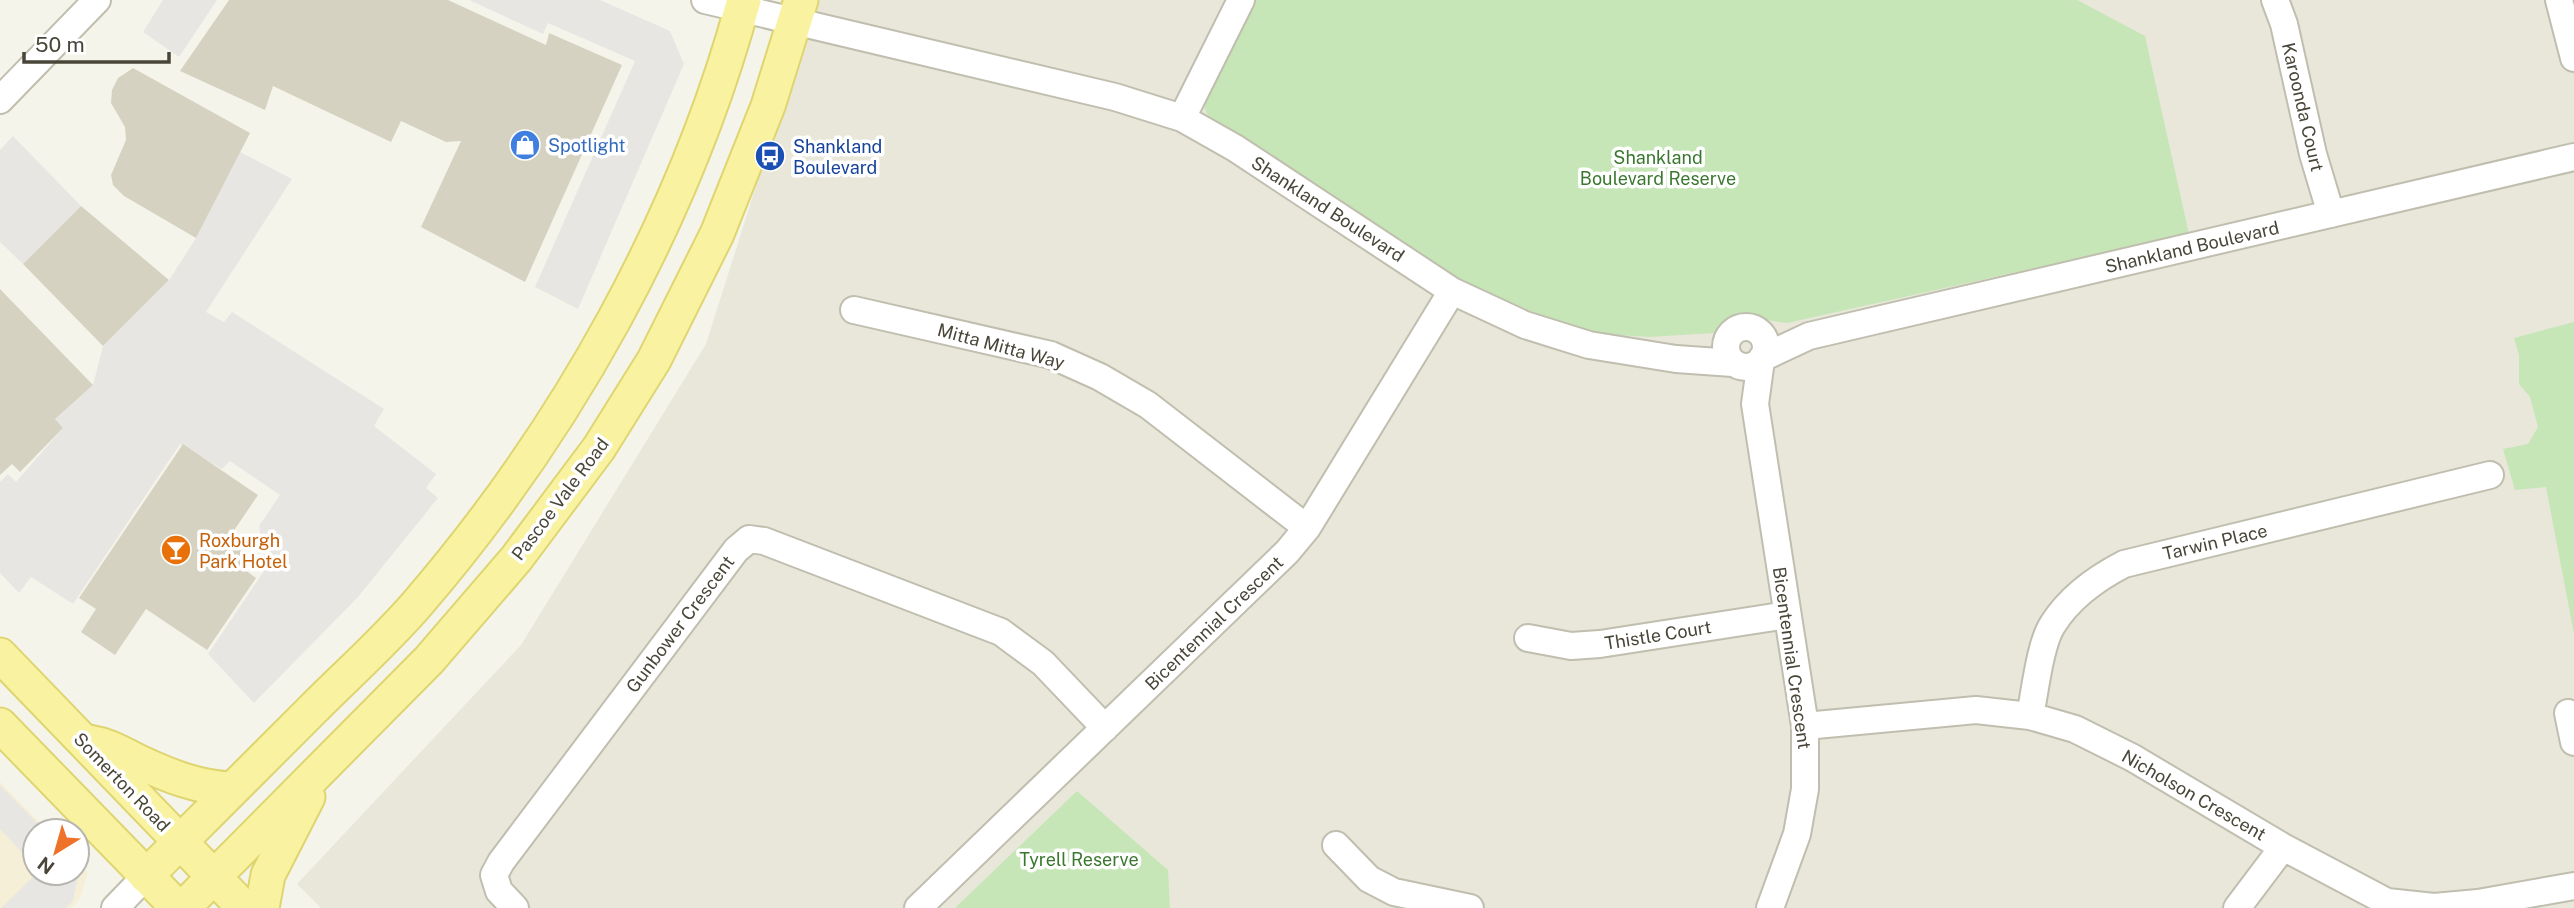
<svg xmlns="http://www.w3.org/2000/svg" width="2574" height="908" font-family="'Public Sans',sans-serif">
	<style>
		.residential { fill: #e8e7da }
		.commercial { fill: #f5efd8 }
		.green { fill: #c6e6b7 }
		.parking { fill: #e7e6e2 }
		.building { fill: #d6d2c1 }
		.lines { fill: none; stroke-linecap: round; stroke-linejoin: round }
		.minor-casing { stroke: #c0beae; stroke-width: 30 }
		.major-casing { stroke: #ded570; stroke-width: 37 }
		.minor { stroke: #fff; stroke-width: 26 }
		.major { stroke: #f9f3a1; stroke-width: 33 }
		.labels { text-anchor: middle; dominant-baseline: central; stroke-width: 7; stroke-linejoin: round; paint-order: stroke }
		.street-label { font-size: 18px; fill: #494639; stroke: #fff }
		.shop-label { font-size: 18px; fill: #366cbe; stroke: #fff; text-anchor: start }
		.transit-label { font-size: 18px; fill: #164399; stroke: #fff; text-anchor: start }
		.park-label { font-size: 18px; fill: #3b782f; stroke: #fff }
		.food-label { font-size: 18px; fill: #c56008; stroke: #fff; text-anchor: start }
	</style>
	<rect width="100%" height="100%" fill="#f5f4eb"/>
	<path class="residential" d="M815,0H2574V908H321L297,884L521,645L706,344Z"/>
	<path class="commercial" d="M0,782L48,831H35V873H77V861L88,872L80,899L71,908H0Z"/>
	<path class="green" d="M1251,0H2077L2145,36L2189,234L1787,323L1744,317L1713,333L1649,337L1587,333L1529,315L1463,282L1233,133C1213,123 1205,120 1203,96Z
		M2574,322V634L2546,487L2515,490L2503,449L2528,444L2538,427L2530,397L2519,384V355L2514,338Z
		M1077,791L1168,870L1170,908H955Z"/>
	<path class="parking" d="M163,0H217L179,57L143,32Z
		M469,0H600L670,31L684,64L578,309L535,287L635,61L548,23L543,34Z
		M13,136L81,206L23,264L0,242V150Z
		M240,152L292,179L206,312L224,322L232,312L384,409L374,426L436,474L426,488L438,498L358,597L254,703L208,654L266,568L259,526L280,495L230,461L222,469L180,444L73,604L31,577L19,593L0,573V482L8,474L16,482L63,428L55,419L93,385L103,346L169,280L196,238Z
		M0,785L45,831H35V866L0,829Z
		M77,864L80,867L73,901L66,908H1L37,873H77Z"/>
	<path class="building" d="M229,0H448L546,45L549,33L622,65L525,282L421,227L461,141L446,142L401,121L391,142L273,86L265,110L180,71Z
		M133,68L250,133L196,238L124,196L113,185L111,175L126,140L125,127L111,103L112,90L118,78Z
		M81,206L169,280L103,346L23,264Z
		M0,289L93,385L55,419L63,428L20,472L12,464L0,475Z
		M183,444L258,495L235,529L245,570L256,578L207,650L146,609L115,655L81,632L96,609L79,598Z"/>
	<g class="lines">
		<g class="minor-casing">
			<path id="minor" d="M705,0L1115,97L1182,118L1235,148L1452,291L1525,325L1589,345L1676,359L1733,363
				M2275,0L2284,24L2313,154L2331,214
				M2559,0L2574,58
				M0,100L97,0
				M1182,118L1241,0
				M854,310L1051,355L1100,377L1148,405L1307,528
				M1726 347a20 20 0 1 1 40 0a20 20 0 1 1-40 0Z
				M1762,358L1809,336L2574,157
				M1761,360L1755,404L1805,726V789L1797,834L1770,908
				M1528,638L1571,646L1600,644L1787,615
				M2568,713L2574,742
				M2030,716C2035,692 2040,643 2053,624C2070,597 2095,579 2124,564L2490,475
				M1805,726L1976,710L2030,716L2075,729L2133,758L2283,847L2387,902L2434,907L2478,903L2574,886
				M1336,845L1369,879L1394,892L1470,908
				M115,908L146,876
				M515,908L499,891L494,875L501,862L736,550L749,539L764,541L1001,632L1043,663L1105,728
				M918,908L1287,552L1307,528L1452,291
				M2237,908L2283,847"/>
		</g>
		<g class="major-casing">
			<path id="major" d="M0,655L244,908
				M0,725L178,908
				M89,742C108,745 121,753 139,762C169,776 199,788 233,789
				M146,876C202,820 258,764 314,708C348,674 385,641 417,604C566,431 684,221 744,0
				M183,908L429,660L516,559L599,448L654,360L717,234L768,106L801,0
				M262,908L268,875L308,797"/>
		</g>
		<use href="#minor" class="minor"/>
		<use href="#major" class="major"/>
	</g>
	<defs>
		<g id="shop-disc" transform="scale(1.575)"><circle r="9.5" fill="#3f7fe0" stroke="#fff"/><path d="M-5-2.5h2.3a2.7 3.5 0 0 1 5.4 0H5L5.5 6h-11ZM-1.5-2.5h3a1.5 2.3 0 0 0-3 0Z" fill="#fff"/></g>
		<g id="bus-disc" transform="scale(1.575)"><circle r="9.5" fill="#1a4fb4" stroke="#fff"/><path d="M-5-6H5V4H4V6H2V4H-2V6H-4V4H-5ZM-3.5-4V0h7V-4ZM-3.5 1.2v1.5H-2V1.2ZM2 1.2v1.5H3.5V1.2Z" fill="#fff"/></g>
		<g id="bar-disc" transform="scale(1.575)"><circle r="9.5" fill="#e8710a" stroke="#fff"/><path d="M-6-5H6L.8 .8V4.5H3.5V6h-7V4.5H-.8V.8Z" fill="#fff"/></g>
	</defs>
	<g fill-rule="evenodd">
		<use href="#shop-disc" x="525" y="145"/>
		<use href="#bus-disc" x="770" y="156"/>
		<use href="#bar-disc" x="176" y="550"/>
	</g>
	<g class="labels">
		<g class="street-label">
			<text transform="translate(2303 107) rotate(77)">Karoonda Court</text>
			<text transform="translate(1328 209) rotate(33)">Shankland Boulevard</text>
			<text transform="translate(2192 247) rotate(-13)">Shankland Boulevard</text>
			<text transform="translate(1001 346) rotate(15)">Mitta Mitta Way</text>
			<text transform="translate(560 499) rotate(-53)">Pascoe Vale Road</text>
			<text transform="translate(2215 542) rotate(-13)">Tarwin Place</text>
			<text transform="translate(1214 623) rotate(-44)">Bicentennial Crescent</text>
			<text transform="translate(680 624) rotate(-53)">Gunbower Crescent</text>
			<text transform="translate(1658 635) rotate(-9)">Thistle Court</text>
			<text transform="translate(1792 658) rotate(82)">Bicentennial Crescent</text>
			<text transform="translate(122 782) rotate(46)">Somerton Road</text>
			<text transform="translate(2194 795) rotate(30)">Nicholson Crescent</text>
		</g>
		<g class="shop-label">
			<text x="548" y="145">Spotlight</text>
		</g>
		<g class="transit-label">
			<text x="793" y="146">Shankland<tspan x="793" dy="21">Boulevard</tspan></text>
		</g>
		<g class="park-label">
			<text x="1658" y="157">Shankland<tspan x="1658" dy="21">Boulevard Reserve</tspan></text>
			<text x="1079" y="859">Tyrell Reserve</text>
		</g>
		<g class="food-label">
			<text x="199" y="540">Roxburgh<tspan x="199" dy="21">Park Hotel</tspan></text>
		</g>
	</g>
	<g transform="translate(56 852) rotate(217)"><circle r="33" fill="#ffffff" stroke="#b6b5b0" stroke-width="2"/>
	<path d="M0-5L12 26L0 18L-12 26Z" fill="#ee7229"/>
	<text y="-10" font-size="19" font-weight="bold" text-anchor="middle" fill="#494639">N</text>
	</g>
	<path d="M24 52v10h145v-10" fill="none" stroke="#494639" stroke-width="3.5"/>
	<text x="35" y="52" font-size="21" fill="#494639" stroke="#ffffff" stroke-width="5" paint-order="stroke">50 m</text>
</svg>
